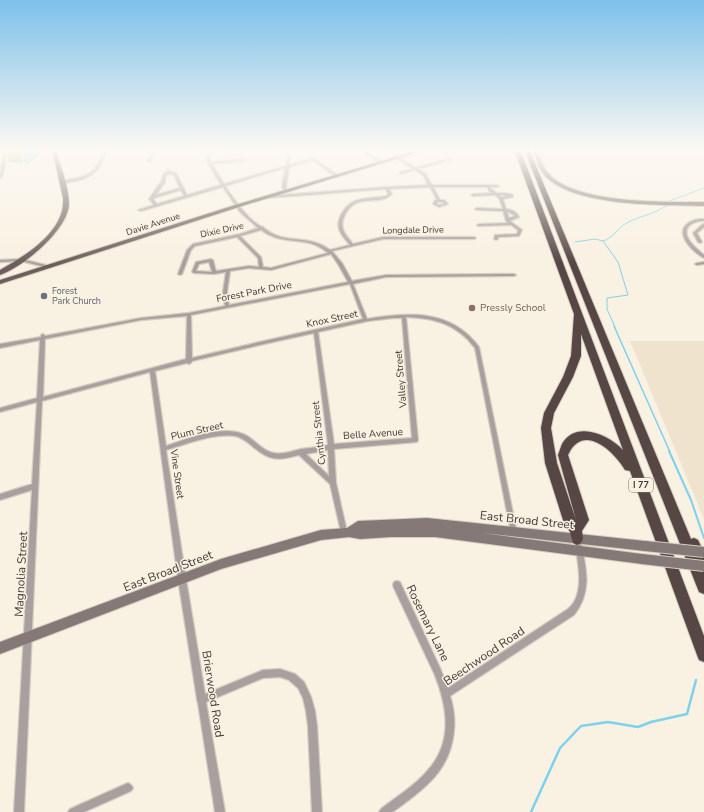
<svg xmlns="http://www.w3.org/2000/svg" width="704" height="812" font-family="'Nunito Sans',sans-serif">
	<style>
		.built { fill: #efe3ce }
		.forest { fill: #aeb26e }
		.water { fill: #7ed1ed }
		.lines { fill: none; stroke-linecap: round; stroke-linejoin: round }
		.stream-far3 { stroke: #7ed1ed; stroke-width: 1 }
		.stream-far2 { stroke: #7ed1ed; stroke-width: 1.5 }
		.stream-far1 { stroke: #7ed1ed; stroke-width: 2 }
		.stream { stroke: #7ed1ed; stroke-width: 2.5 }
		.street-casing { stroke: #d4cdc0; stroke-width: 2.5 }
		.secondary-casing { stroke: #d4cdc0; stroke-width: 2 }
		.primary-casing { stroke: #d4cdc0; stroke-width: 2 }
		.highway-casing { stroke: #d4cdc0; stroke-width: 2 }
		.street { fill: #a8a09f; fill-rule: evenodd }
		.secondary { fill: #857978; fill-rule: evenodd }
		.primary { fill: #6c5e5c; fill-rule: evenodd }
		.highway { fill: #564745; fill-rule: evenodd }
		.secondary-bridge-casing { stroke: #d4cdc0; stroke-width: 12; stroke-linecap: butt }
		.secondary-bridge { stroke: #857978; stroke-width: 10 }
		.worship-dot { fill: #6b7280; stroke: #f9f1e2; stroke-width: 1.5 }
		.education-dot { fill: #8d6e63; stroke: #f9f1e2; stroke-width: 1.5 }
		.labels { text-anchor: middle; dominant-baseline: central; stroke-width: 3; stroke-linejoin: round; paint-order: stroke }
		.far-street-label { font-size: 9px; fill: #3f3b36; stroke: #f9f1e2 }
		.far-worship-label { font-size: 9px; fill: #5b616d; stroke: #f9f1e2; text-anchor: start }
		.shield { fill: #f9f1e2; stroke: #77726a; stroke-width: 1 }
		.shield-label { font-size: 9px; font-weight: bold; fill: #3f3b36 }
		.street-label { font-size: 10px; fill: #3f3b36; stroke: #f9f1e2 }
		.education-label { font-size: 10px; fill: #785e54; stroke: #f9f1e2; text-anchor: start }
		.near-street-label { font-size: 12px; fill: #3f3b36; stroke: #f9f1e2 }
	</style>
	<rect width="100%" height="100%" fill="#f9f1e2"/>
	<path class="built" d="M630,341H704V519Z"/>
	<path class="forest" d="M9,149H19L23,163L9,162L6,154Z"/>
	<path class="water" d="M21,149H45L27,165L23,160L24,155Z"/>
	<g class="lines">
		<path class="stream-far3" d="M667,202L704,188
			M575,242L595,239L603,241
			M615,327L607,309V298L628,295L618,262L603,241C613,238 617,229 625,224C638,216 653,215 666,206"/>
		<path class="stream-far2" d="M614,326L670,452"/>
		<path class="stream-far1" d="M669,451L691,500L704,538"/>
		<path class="stream" d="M531,812L560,748L581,726L608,722L638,727L651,722L687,714L696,680"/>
		<g class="street-casing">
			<path id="street" d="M5,149H8C4,159 6,169 1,178H0L3,156Z
				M104,149H107C101,167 96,177 76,181C70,182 65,183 60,183V181C88,176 94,178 104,149Z
				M154,149H157L150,162H148L147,161Z
				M212,149H215L210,155V160L211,162L243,159L245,160L243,161L212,164L224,184L286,166L288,149H291L289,165L313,158L338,175V177H336L313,160L289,167L286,187L287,192H285L282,187L285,168L225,186C233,198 250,223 263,227L264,228C269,232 274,235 281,237C299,241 314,238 330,250L350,245C346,240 341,235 339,229C336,219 345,205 355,201C364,197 376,198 386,196L388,194L386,189L268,198L266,197L267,196L387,187L428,185L423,175L415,170L400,174V172L413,169L398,159L397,158L399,157L416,168L451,158V160L418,169L425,173L432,185H497L499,186L498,187H490C496,197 503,191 513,195V197L503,199L506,209C511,209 517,212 519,217L510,221L522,230L519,236L498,237V239L496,240L494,239L495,235L517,234L518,230L511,225L478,226L477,225L479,224L508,223L506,221L503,211L477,210L475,209L477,208L503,209L499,198L495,195L473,196L471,195L473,194L492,193L490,192L487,187H433L440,200H444L448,204L439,207L433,204L435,200H437L430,187L389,189L392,194C379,208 356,190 344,217C339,228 346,236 353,244L383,237H474L476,238L474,239H383L332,251L342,263L352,281L386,275L514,274L516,275L514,276L386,277L353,284L367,319C409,312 451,309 479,347L517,533L516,535L514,536L512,535L511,533L475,348C457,324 435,318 406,317L418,440L417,442L334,449L336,483L347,532L346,534L344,535L342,534L341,532L330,484L299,455C277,461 269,461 251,445C246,441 241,437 235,436C212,433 188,444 166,450L186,579L205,694L263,670L280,669L295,674L304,682L311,697L315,711L317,726L322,812H312L308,726L306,711L303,698L298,688L289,680L280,677L263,678L206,702L225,812H215L198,703L197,700V699L178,579L150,372L42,401L24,812H14L32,490L0,500V494L32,484L37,402L0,412V408L37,398L40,340L0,348V344L41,337V335L43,334L45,336L141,318L189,313L225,306L223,292L226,272L214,274L194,273L192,272L196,262L211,259L213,260L216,271L249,266L259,267L258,258L237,237L195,246L191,250L182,274L180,275L178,274L187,250L193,244L240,234L258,228L240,212L223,187L141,211L138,210L154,205L149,199L161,182L164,173L169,172H167V170L176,173L187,195L221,185L206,160L208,155ZM171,174L174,175L180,188L156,195L165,182L166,175ZM181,190L184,196L157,204L153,199L154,198ZM499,195L508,196L502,197ZM437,202H442L444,204L439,205L437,204ZM507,211L514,215L515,216L509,218ZM261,230C265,233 269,235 274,237C295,244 309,237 328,253L271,268L263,267L261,257L240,236ZM331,254L338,264L348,282L229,305L227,292L230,271L249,268L271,270ZM209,262L212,272L196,271L199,264ZM350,284L363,319L264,341L192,358L191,315ZM187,316L186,359L43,397L45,339L141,320ZM393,318H402L412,438L334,444L318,332L368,321ZM314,333L328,445C319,447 310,448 301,449C292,451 283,455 274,453C261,451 254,438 243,434C221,425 187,439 166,446L155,371L187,363L189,364L191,363L192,361L264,344ZM328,450L329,476L306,454Z
				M358,149H362L384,163L381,164Z
				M698,219H704V221C698,221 693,222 689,226C680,236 697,249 704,255V258C688,249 669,226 698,219Z
				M703,224H704V227L697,233L702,242L700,243L698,242L693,233Z
				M21,259L50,266L51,267L49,268L21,261L0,262V260Z
				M704,262V264L697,265L695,264L697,263Z
				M577,536L579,537L580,539C586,567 593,591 574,615L450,696C458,720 455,749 440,770C433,780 424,788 414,796C410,799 395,811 392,812C388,812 383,812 379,812L381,809C397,796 415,786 428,770C454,741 447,705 434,673L394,588L393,585L394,582L397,581L400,582L440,668L448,688L568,609C570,607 573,604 574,602C584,585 577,557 574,539L575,537Z
				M128,783L131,785L133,788L131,791L84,812H68L70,809Z"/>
		</g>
		<g class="secondary-casing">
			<path id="secondary" d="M533,149H537C540,158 543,168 549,174C576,204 666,202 704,202V206C664,205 576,207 546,177C539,170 536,159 533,149Z
				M427,518L645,541L649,543L650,546L649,549L645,551L482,533L642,554L646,555L647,559L646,563L642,564L435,537H391L360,539L349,537L321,540L221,569L0,654V642L221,559L321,530L347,528L358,521Z"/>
		</g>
		<g class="primary-casing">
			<path id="primary" d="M52,149H56C60,166 69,187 69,204C68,230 23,267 0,275V270C25,256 66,231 63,198Z
				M421,149H429L239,207L0,284V280L235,205Z"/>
		</g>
		<g class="highway-casing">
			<path id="highway" d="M514,149H520L704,636V662L699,660L697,655L630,471L625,470C614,451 583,422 568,455L589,520L582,531L583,539L581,543L577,545L573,543L570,532L563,520L545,463L541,428L544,413L563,377L571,356L574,314ZM581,334L623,450C610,436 579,421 564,441C561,444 560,451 558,455L576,520L557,463L551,428L554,413L573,377L581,356Z
				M524,149H529L691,539L694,538L698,540L704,552V594L699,592L697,587Z"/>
		</g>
		<use href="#street" class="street"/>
		<use href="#secondary" class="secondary"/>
		<use href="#primary" class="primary"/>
		<use href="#highway" class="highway"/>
		<g class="secondary-bridge-casing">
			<path id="secondary-bridge" d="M645,546L704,552
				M642,559L704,566"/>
		</g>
		<use href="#secondary-bridge" class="secondary-bridge"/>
	</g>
	<linearGradient id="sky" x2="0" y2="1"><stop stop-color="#7dc0ea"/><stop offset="0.57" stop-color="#fcf9f2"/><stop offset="1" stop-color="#fcf9f2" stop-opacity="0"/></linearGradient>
	<rect width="704" height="263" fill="url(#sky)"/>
	<circle class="worship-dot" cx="44" cy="296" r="4"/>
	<circle class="education-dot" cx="472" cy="308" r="4"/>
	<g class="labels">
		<g class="far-street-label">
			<text transform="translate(153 224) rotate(-18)">Davie Avenue</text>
			<text transform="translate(222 230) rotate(-12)">Dixie Drive</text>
			<text transform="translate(413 230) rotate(-1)">Longdale Drive</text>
		</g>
		<g class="far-worship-label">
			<text x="52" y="291">Forest<tspan x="52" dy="10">Park Church</tspan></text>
		</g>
		<rect class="shield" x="629" y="478" width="24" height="14" rx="3"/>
		<g class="shield-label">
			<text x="641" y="485">I 77</text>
		</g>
		<g class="street-label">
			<text transform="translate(254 292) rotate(-11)">Forest Park Drive</text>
			<text transform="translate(332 319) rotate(-12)">Knox Street</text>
			<text transform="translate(401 379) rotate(-95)">Valley Street</text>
			<text transform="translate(197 431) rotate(-13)">Plum Street</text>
			<text transform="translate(319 433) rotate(-96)">Cynthia Street</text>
			<text transform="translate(373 434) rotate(-4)">Belle Avenue</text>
			<text transform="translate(177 474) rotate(82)">Vine Street</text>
		</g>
		<g class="education-label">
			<text x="480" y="308">Pressly School</text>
		</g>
		<g class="near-street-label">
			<text transform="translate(527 520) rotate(6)">East Broad Street</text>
			<text transform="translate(168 571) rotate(-21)">East Broad Street</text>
			<text transform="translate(21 574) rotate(-87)">Magnolia Street</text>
			<text transform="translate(428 623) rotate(64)">Rosemary Lane</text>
			<text transform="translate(484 656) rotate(-34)">Beechwood Road</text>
			<text transform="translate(213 694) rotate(81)">Brierwood Road</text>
		</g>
	</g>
</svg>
